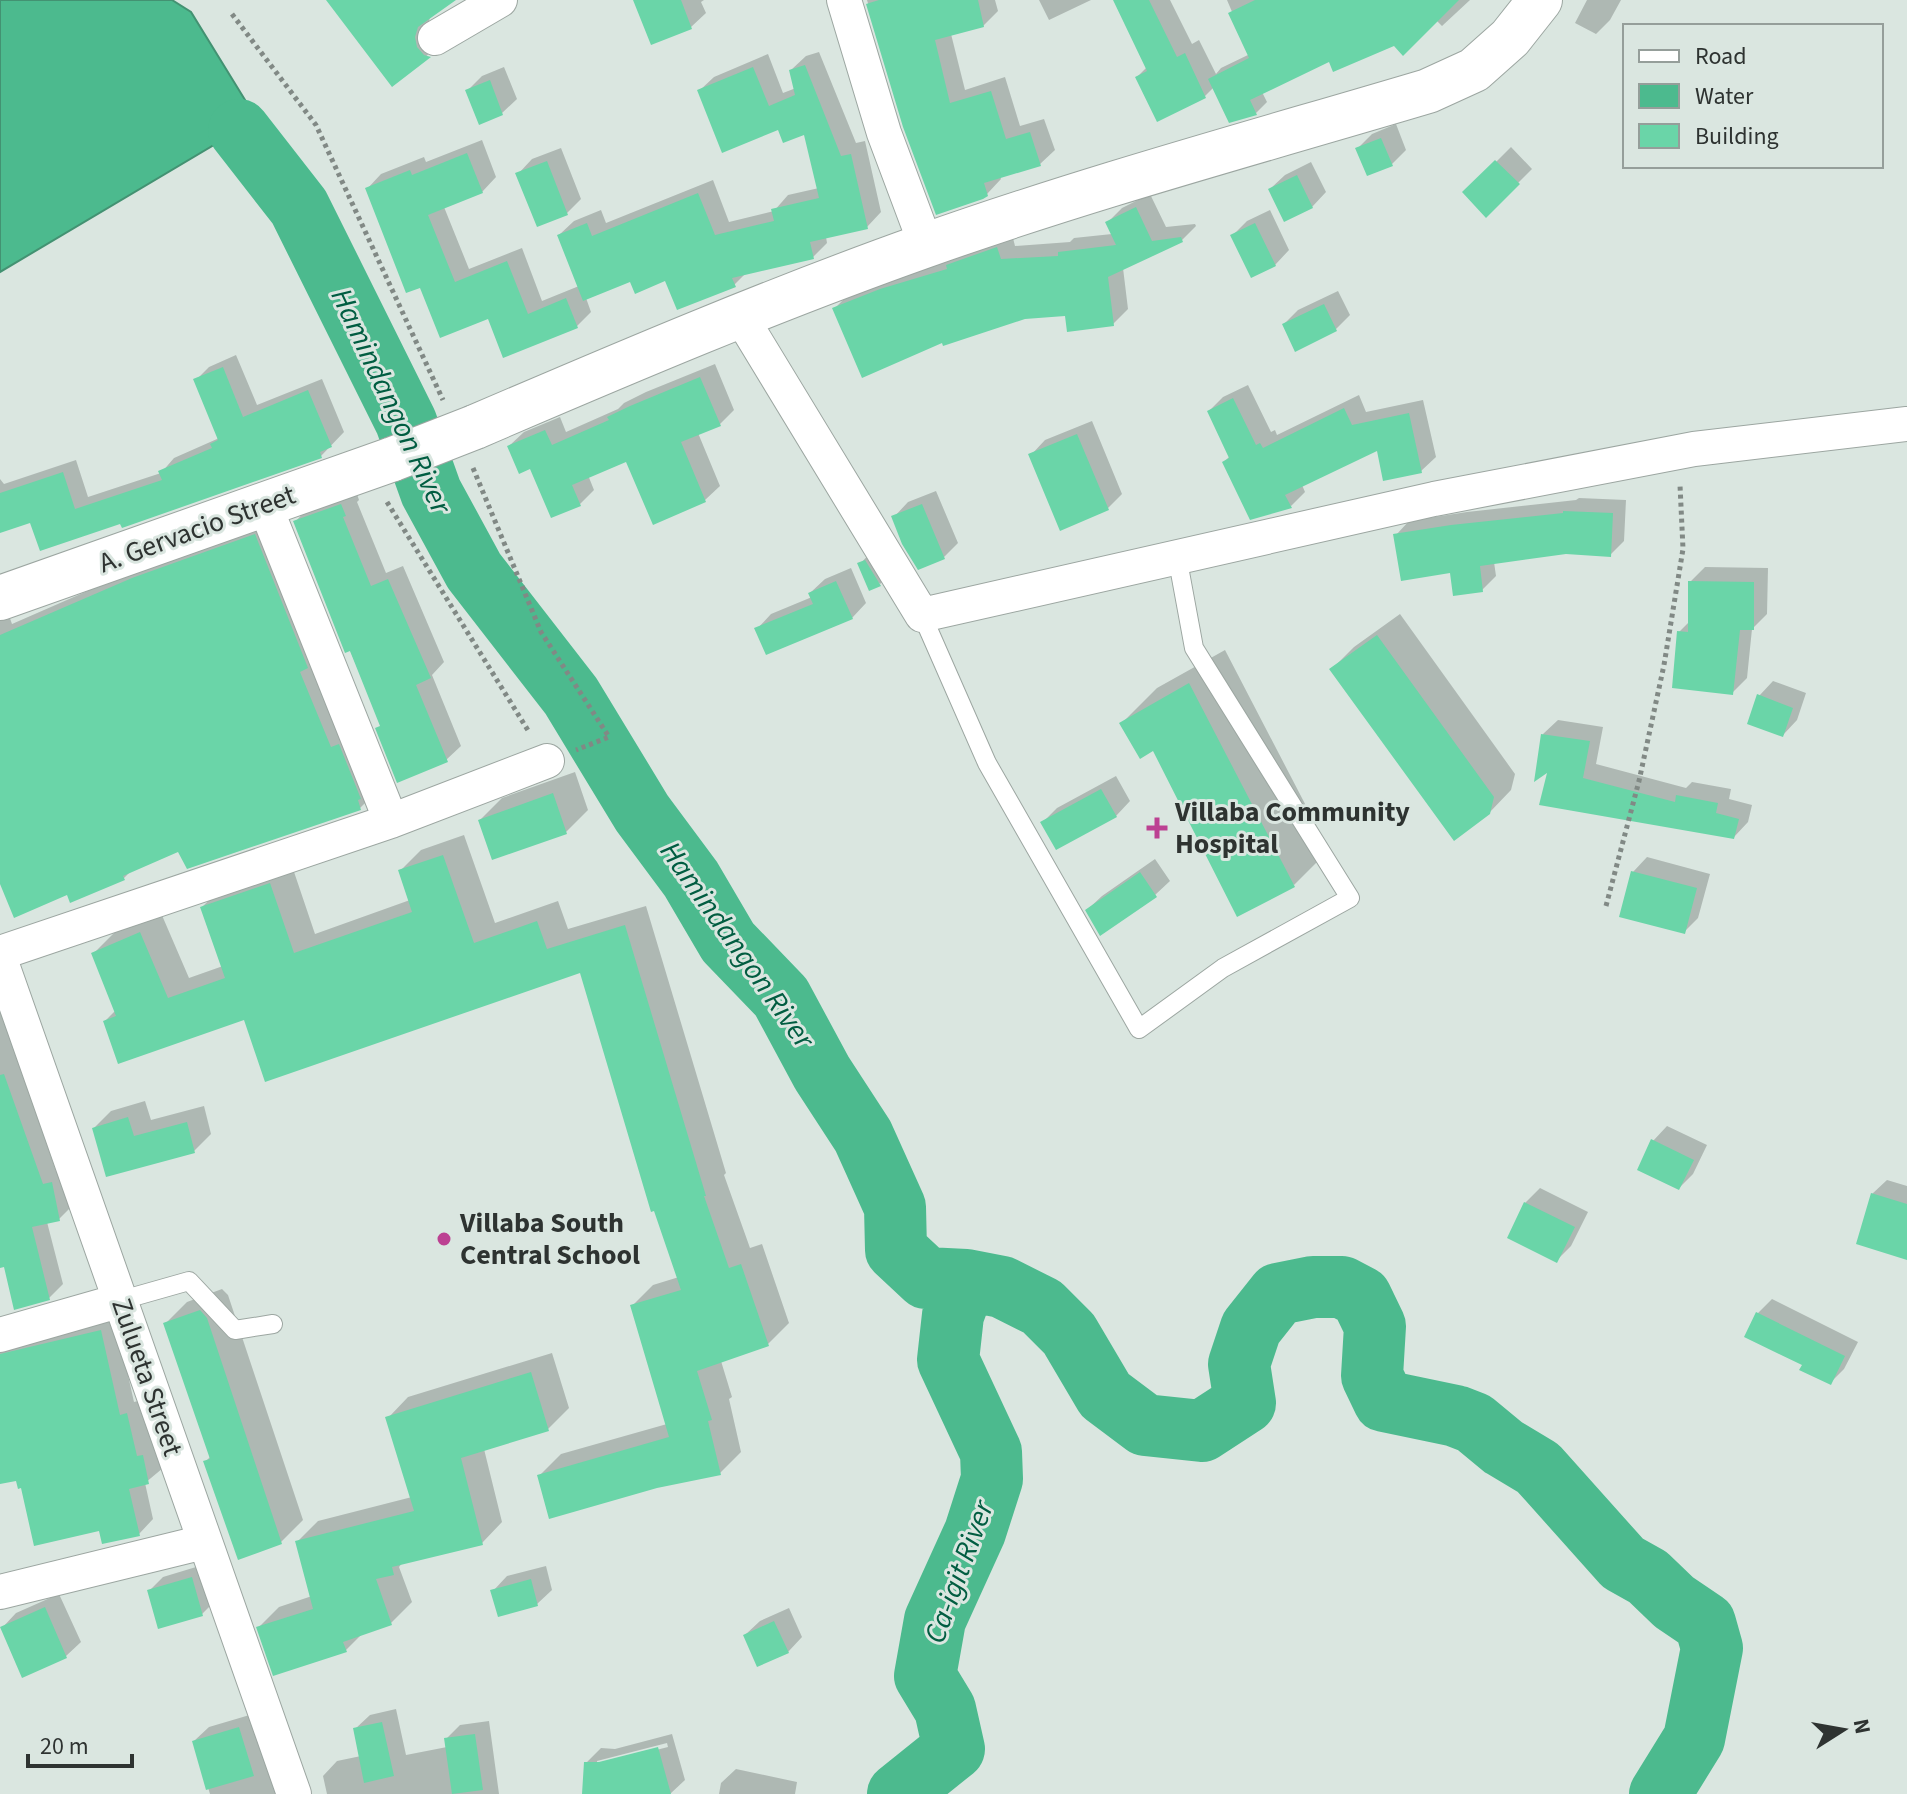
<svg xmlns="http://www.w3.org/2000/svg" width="1907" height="1794" font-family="'Source Sans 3',sans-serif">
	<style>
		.water { fill: #4cba8e; stroke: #439272; stroke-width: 2 }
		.shadow { fill: #0003; fill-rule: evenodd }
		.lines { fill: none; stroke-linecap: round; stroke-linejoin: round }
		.river { stroke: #4cba8e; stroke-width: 62 }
		.building { fill: #6ad5a8 }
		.lane-casing { stroke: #9ca6a1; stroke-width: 20 }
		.street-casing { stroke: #9ca6a1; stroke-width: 36 }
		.secondary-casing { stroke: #9ca6a1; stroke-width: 46 }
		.path { stroke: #818985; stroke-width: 5; stroke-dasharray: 4 4; stroke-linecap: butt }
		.lane { stroke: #fff; stroke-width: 18 }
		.street { stroke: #fff; stroke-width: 34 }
		.secondary { stroke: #fff; stroke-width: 44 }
		.secondary-bridge-casing { stroke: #9ca6a1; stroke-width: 46; stroke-linecap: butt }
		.secondary-bridge { stroke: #fff; stroke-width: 44 }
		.poi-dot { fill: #bc4192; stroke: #dae6e0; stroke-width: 3 }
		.labels { text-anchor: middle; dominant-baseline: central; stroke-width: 6; stroke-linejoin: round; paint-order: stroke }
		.street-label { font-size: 28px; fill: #2e3331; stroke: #dae6e0 }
		.poi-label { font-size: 28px; font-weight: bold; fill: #2e3331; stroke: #dae6e0; text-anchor: start }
		.water-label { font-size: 30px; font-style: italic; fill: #015d41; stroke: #dae6e0 }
	</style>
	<rect width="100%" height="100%" fill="#dae6e0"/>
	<path class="water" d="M0,0H172L191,12L250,108L239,130L0,272Z"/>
	<path class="shadow" d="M335,0H453L430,16L429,22L431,33L443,42L392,85Z
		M637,0H704L701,2L706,13L691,27L652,42Z
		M867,0H995L998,11L983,26L951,34L965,90L1005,77L1020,126L1044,119L1055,150L1040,164L1000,176L1001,179L987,194L905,126Z
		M1039,0H1091L1049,20Z
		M1136,0H1170L1192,44L1199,40L1216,74L1221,68L1250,54L1227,0H1470L1442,26L1436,20L1395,44L1330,59L1262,92L1267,102L1256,113L1214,87L1205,96L1137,77L1147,67Z
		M1587,0H1621L1610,20L1596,34L1575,23Z
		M819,52L856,143L865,141L881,212L867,227L826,237L827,243L813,257L746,273L734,285L666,279L631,280L586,298L591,312L577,326L489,316L421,285L367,189L381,174L424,157L426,162L482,140L496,177L482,192L444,207L469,269L522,248L542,301L579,286L559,235L574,221L601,210L606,223L713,180L729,222L774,211L788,195L819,188L806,132L779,128L699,91L714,77L768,54L783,93L796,88L791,70L806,56Z
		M504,67L517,99L502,113L468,90L482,76Z
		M1396,124L1406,150L1392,164L1358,148L1372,134Z
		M1511,147L1532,169L1486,215L1465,193Z
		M561,148L581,199L567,213L518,174L532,159Z
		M1311,162L1326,192L1312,207L1270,189L1285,175Z
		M1150,194L1166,227L1195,224L1196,226L1181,241L1123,268L1128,309L1113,324L1067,314L835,308L849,294L1012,234L1015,246L1070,242L1074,238L1112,234L1107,223L1122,208Z
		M1270,210L1289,250L1275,265L1232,236L1247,221Z
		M1338,291L1350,315L1336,329L1284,324L1298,310Z
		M236,355L257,405L322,379L344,432L321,456L121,521L31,520L0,531V479L4,484L76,460L88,497L161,473L174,458L217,439L219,437L196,380L209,367Z
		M715,364L734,410L720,424L698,433L720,486L705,500L654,522L627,459L588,475L594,490L580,504L509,446L524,432L560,417L566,432L618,409L624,403L646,392Z
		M1248,385L1271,432L1275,430L1277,435L1359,395L1366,412L1423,400L1436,457L1421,471L1378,448L1302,485L1305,492L1291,506L1224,462L1230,456L1209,411L1223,397Z
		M1092,421L1122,494L1108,508L1031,455L1045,440Z
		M356,491L359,500L357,502L386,573L403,566L444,662L432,675L461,746L446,760L382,725L295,522L309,507Z
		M936,491L958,543L944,557L894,517L908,502Z
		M1579,498L1626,500L1624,541L1610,555L1566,552L1494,562L1496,576L1482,590L1396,535L1409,521L1467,512L1576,500Z
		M268,523L373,795L360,808L179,850L133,869L124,878L68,893L0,879V606L7,610L12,624L147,565Z
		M874,549L894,570L880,584L860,564Z
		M1705,567L1768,568L1767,614L1752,629L1747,678L1732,693L1679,632L1690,621V582Z
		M851,568L866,603L852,618L757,629L771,614L812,597L810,593L825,579Z
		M1400,614L1515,774L1511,790L1489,813L1332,669L1354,647Z
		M1225,650L1329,850L1294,885L1154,749L1122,723L1157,688Z
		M1773,681L1806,693L1797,720L1783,735L1759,696Z
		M1558,720L1603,727L1596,764L1686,788L1692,782L1731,789L1729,799L1752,805L1748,822L1734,837L1550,768L1543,734Z
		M575,772L588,810L566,832L480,820L502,798Z
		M1116,776L1130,801L1116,816L1043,822L1057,808Z
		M464,835L495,923L558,901L568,929L646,906L726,1173L724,1175L750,1248L762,1244L789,1323L768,1344L721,1361L732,1397L729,1399L741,1452L720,1473L540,1475L561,1454L667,1424L632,1306L653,1285L679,1277L582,971L245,1017L105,1021L116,1010L93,954L114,933L161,913L189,978L223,966L202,907L224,886L291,863L315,934L410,900L400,871L421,850Z
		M1647,857L1710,874L1698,918L1684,932L1633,872Z
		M1155,859L1170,881L1155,895L1087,910L1102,896Z
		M0,970L17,1053L36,1113L56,1171L65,1169L73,1205L59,1219L47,1222L63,1284L49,1298L5,1264L0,1266Z
		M145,1101L151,1120L204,1106L211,1134L194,1151L94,1128L111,1111Z
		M1667,1126L1707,1145L1693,1174L1679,1188L1653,1141Z
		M1887,1180L1907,1186V1257L1872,1194Z
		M1540,1188L1588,1212L1571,1246L1557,1260L1525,1203Z
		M222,1289L228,1295L303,1520L281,1542L205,1462L211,1456L165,1324L187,1302Z
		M1772,1299L1858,1342L1844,1369L1830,1383L1804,1364L1757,1314Z
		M115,1317L134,1402L142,1400L152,1443L157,1442L163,1468L145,1483L153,1519L139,1534L100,1529L23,1485L17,1479L0,1482V1341Z
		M552,1353L569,1408L548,1429L484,1449L502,1522L482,1543L403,1562L399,1567L412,1602L391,1623L363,1633L346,1650L259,1627L279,1607L312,1596L297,1542L318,1521L412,1497L388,1418L408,1397Z
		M206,1564L217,1599L202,1614L149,1591L163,1577Z
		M546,1566L552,1590L537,1604L493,1591L507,1576Z
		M59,1594L81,1642L66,1656L23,1675L2,1628L16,1613Z
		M789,1608L802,1637L788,1652L745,1635L760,1621Z
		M396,1709L406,1755L447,1747L446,1739L460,1725L489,1721L499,1794H327L323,1776L337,1761L361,1756L355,1729L370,1715Z
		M253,1714L289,1794H210L194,1741L209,1727Z
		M672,1734L685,1780L670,1794H584L586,1763L601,1748L615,1749ZM667,1743L668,1747L597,1765V1761Z
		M736,1769L797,1782L795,1794H719L721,1783Z"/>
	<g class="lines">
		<path class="river" d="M239,130L299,207L406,422L431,492L474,571L571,696L642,813L691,879L728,942L781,997L822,1073L863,1136L895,1207L896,1250L926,1278L966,1280L1002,1287L1042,1307L1069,1334L1105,1395L1145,1425L1202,1431L1245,1403L1239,1364L1251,1328L1278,1294L1313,1287H1342L1361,1297L1375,1326L1372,1376L1384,1401L1456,1416L1474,1423L1503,1447L1538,1468L1623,1563L1648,1577L1674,1602L1705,1623L1712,1648L1694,1739L1660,1794
			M898,1794L954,1749L945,1709L925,1676L935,1620L975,1532L992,1479L991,1452L948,1360L953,1315L966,1280"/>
	</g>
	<path class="building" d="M326,0H456L418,27L415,37L417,47L424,55L431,57L392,87Z
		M633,0H681L692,29L651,45Z
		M879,0H978L984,27L935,40L950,103L991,91L1006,139L1030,132L1041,166L984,183L988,196L983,199L936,215L903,127L866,4Z
		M1113,0H1149L1177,57L1185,53L1206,98L1157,122L1135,77L1147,71Z
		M1255,0H1459L1403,56L1394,46L1333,72L1329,62L1250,100L1257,115L1229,123L1208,79L1249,58L1228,13Z
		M805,65L841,156L851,154L868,229L810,242L814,259L732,278L736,287L677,310L665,281L635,294L630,282L583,301L557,235L587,223L592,236L698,193L715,235L774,221L771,209L819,198L804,135L783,143L778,130L722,153L697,90L753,67L769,106L795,95L789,70Z
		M490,80L503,115L479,125L465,90Z
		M1381,138L1393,166L1367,176L1355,148Z
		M467,153L483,193L428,215L455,282L507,261L528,314L566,298L578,328L503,358L488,319L440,338L420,288L406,293L365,188L410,170L412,175Z
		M1495,160L1520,184L1486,218L1462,192Z
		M547,161L568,215L537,227L515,173Z
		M1297,175L1313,208L1284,222L1268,189Z
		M1136,207L1152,241L1181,237L1183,242L1108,277L1114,326L1067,332L1065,316L1025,319L943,346L942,343L862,378L832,308L880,289L947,269L946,265L997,247L1001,259L1058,256V252L1116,245L1105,222Z
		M1255,223L1276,266L1251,278L1230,235Z
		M1324,304L1337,331L1295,352L1282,324Z
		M223,367L243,417L308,390L332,447L320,452L322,458L122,528L120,524L40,551L30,523L0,533V493L63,472L75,509L162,480L158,471L212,448L210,444L218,440L193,379Z
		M700,377L721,426L681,442L706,502L653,525L626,462L572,485L581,506L551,518L530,469L519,474L507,446L545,430L552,445L609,420L607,417L630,406Z
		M1233,398L1256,445L1260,443L1263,448L1344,408L1352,425L1409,413L1422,473L1383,481L1377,451L1285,495L1292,508L1250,520L1222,462L1229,458L1207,411Z
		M1077,434L1109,510L1060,531L1028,454Z
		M341,504L346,516L343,517L371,586L388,579L431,678L416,685L448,762L397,783L375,728L380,726L350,651L345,653L293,521Z
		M922,504L945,559L918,570L902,544L891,516Z
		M1563,511L1613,513L1611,557L1566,554L1480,566L1483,592L1453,596L1450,573L1401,581L1393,534L1451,525L1563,513Z
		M255,534L308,668L300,672L331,747L339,744L361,799L358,800L361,810L187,869L178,852L123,876L125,880L70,903L67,895L14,918L0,884V635L132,578Z
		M865,560L881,586L869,591L857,563Z
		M836,581L853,619L766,655L754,628L813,604L808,593Z
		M1688,581L1754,582V630H1740L1733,695L1672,688L1677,631L1688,632Z
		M1377,635L1494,797L1490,814L1454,841L1329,669Z
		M1189,683L1295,887L1237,917L1153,751L1140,759L1119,723Z
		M1757,694L1793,708L1783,737L1747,724Z
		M1541,734L1590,741L1583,778L1675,802L1676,795L1718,803L1716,813L1739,819L1734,839L1539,805L1547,773L1534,782Z
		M1101,789L1117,817L1056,850L1040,822Z
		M553,793L567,834L492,860L478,820Z
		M443,855L474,943L537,921L547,949L625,925L706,1196H704L729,1268L741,1264L769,1346L697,1371L712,1420L708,1421L721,1475L657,1488L549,1519L537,1475L669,1437L630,1305L681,1290L654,1211L651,1212L580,973L265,1082L244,1020L118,1064L103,1021L116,1016L91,953L140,932L168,998L225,978L200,907L270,883L294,953L412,912L398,870Z
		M1631,871L1697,888L1685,934L1619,917Z
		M1140,872L1157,897L1100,936L1085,910Z
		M4,1074L43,1184L52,1182L60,1221L32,1227L50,1300L14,1310L4,1267L0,1268V1075Z
		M128,1117L134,1136L187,1122L195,1153L106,1177L92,1128Z
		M1651,1139L1694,1160L1679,1190L1637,1170Z
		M1871,1193L1907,1204V1260L1856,1244Z
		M1524,1202L1575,1227L1557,1263L1507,1238Z
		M200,1310L207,1318L282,1544L238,1560L203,1461L210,1459L163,1323Z
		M1756,1312L1845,1356L1831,1385L1799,1370L1802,1365L1744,1337Z
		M101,1330L120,1415L127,1413L137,1456L143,1455L149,1484L129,1489L140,1536L102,1544L99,1531L34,1546L21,1488L18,1489L16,1481L0,1484V1354Z
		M531,1372L549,1431L461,1458L483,1545L392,1567L394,1575L376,1579L392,1625L343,1642L347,1652L273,1676L256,1627L313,1609L295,1541L414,1511L385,1417Z
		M192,1577L203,1616L158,1629L147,1590Z
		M531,1579L538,1606L498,1617L490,1590Z
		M45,1607L67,1658L22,1678L0,1627Z
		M774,1621L789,1653L757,1667L743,1635Z
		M382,1722L394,1776L364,1783L353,1728Z
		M239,1727L254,1776L206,1790L192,1741Z
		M475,1734L483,1790L452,1794L444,1738Z
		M658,1747L671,1794H582L584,1762H599Z"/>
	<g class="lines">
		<g class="lane-casing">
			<path id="lane" d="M922,615L987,763L1139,1029L1223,968L1350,898L1194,648L1177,556
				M122,1300L189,1281L235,1330L273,1324"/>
		</g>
		<g class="street-casing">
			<path id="street" d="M844,0L884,133L926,245
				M435,38L500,0
				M739,314L922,615L1434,499L1694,449L1907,424
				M265,506L391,821
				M0,953L391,821L547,761
				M0,959L294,1794
				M0,1335L122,1300
				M0,1592L204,1542"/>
		</g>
		<g class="secondary-casing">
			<path id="secondary" d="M475,427C624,363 772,300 924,246C1090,187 1260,141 1428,91L1474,70L1510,38L1540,0
				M0,598L393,459"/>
		</g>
		<path class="path" d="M232,14L316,125L443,400
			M473,468L541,632L609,737L576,750
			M387,502L529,732
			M1606,906L1639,781L1664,665L1683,549L1680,485"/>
		<use href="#lane" class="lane"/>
		<use href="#street" class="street"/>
		<use href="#secondary" class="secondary"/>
		<g class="secondary-bridge-casing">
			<path id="secondary-bridge" d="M393,459L475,427"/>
		</g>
		<use href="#secondary-bridge" class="secondary-bridge"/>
	</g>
	<g class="poi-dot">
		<path d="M1153 816h8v8h8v8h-8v8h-8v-8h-8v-8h8z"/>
		<circle cx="444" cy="1239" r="8"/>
	</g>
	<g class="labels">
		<g class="street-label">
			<text transform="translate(197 529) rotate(-20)">A. Gervacio Street</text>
			<text transform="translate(147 1377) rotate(71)">Zulueta Street</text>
		</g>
		<g class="poi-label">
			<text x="1175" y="812">Villaba Community<tspan x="1175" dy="32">Hospital</tspan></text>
			<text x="460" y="1223">Villaba South<tspan x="460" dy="32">Central School</tspan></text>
		</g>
		<g class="water-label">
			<text transform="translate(391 401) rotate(65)">Hamindangon River</text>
			<text transform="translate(737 945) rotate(55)">Hamindangon River</text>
			<text transform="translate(959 1572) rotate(-70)">Ca-igit River</text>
		</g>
	</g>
	<rect x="1623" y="24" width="260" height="144" fill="#dae6e0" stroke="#959e9a" stroke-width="2"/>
	<rect x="1639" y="50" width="40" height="12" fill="#ffffff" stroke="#959e9a" stroke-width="2"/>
	<text x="1695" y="64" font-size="24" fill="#2e3331">Road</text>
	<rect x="1639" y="84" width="40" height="24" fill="#4cba8e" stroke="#959e9a" stroke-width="2"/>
	<text x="1695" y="104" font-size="24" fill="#2e3331">Water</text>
	<rect x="1639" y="124" width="40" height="24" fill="#6ad5a8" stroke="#959e9a" stroke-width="2"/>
	<text x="1695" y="144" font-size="24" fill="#2e3331">Building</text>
	<g transform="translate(1843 1730) rotate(79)" stroke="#dae6e0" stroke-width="6" paint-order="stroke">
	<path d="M0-6L14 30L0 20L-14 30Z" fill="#2e3331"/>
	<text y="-12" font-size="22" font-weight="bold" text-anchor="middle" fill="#2e3331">N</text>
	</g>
	<path d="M28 1754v12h104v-12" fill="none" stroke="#2e3331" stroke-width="4"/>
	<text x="40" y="1754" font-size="24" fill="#2e3331" stroke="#dae6e0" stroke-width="6" paint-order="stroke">20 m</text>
</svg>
